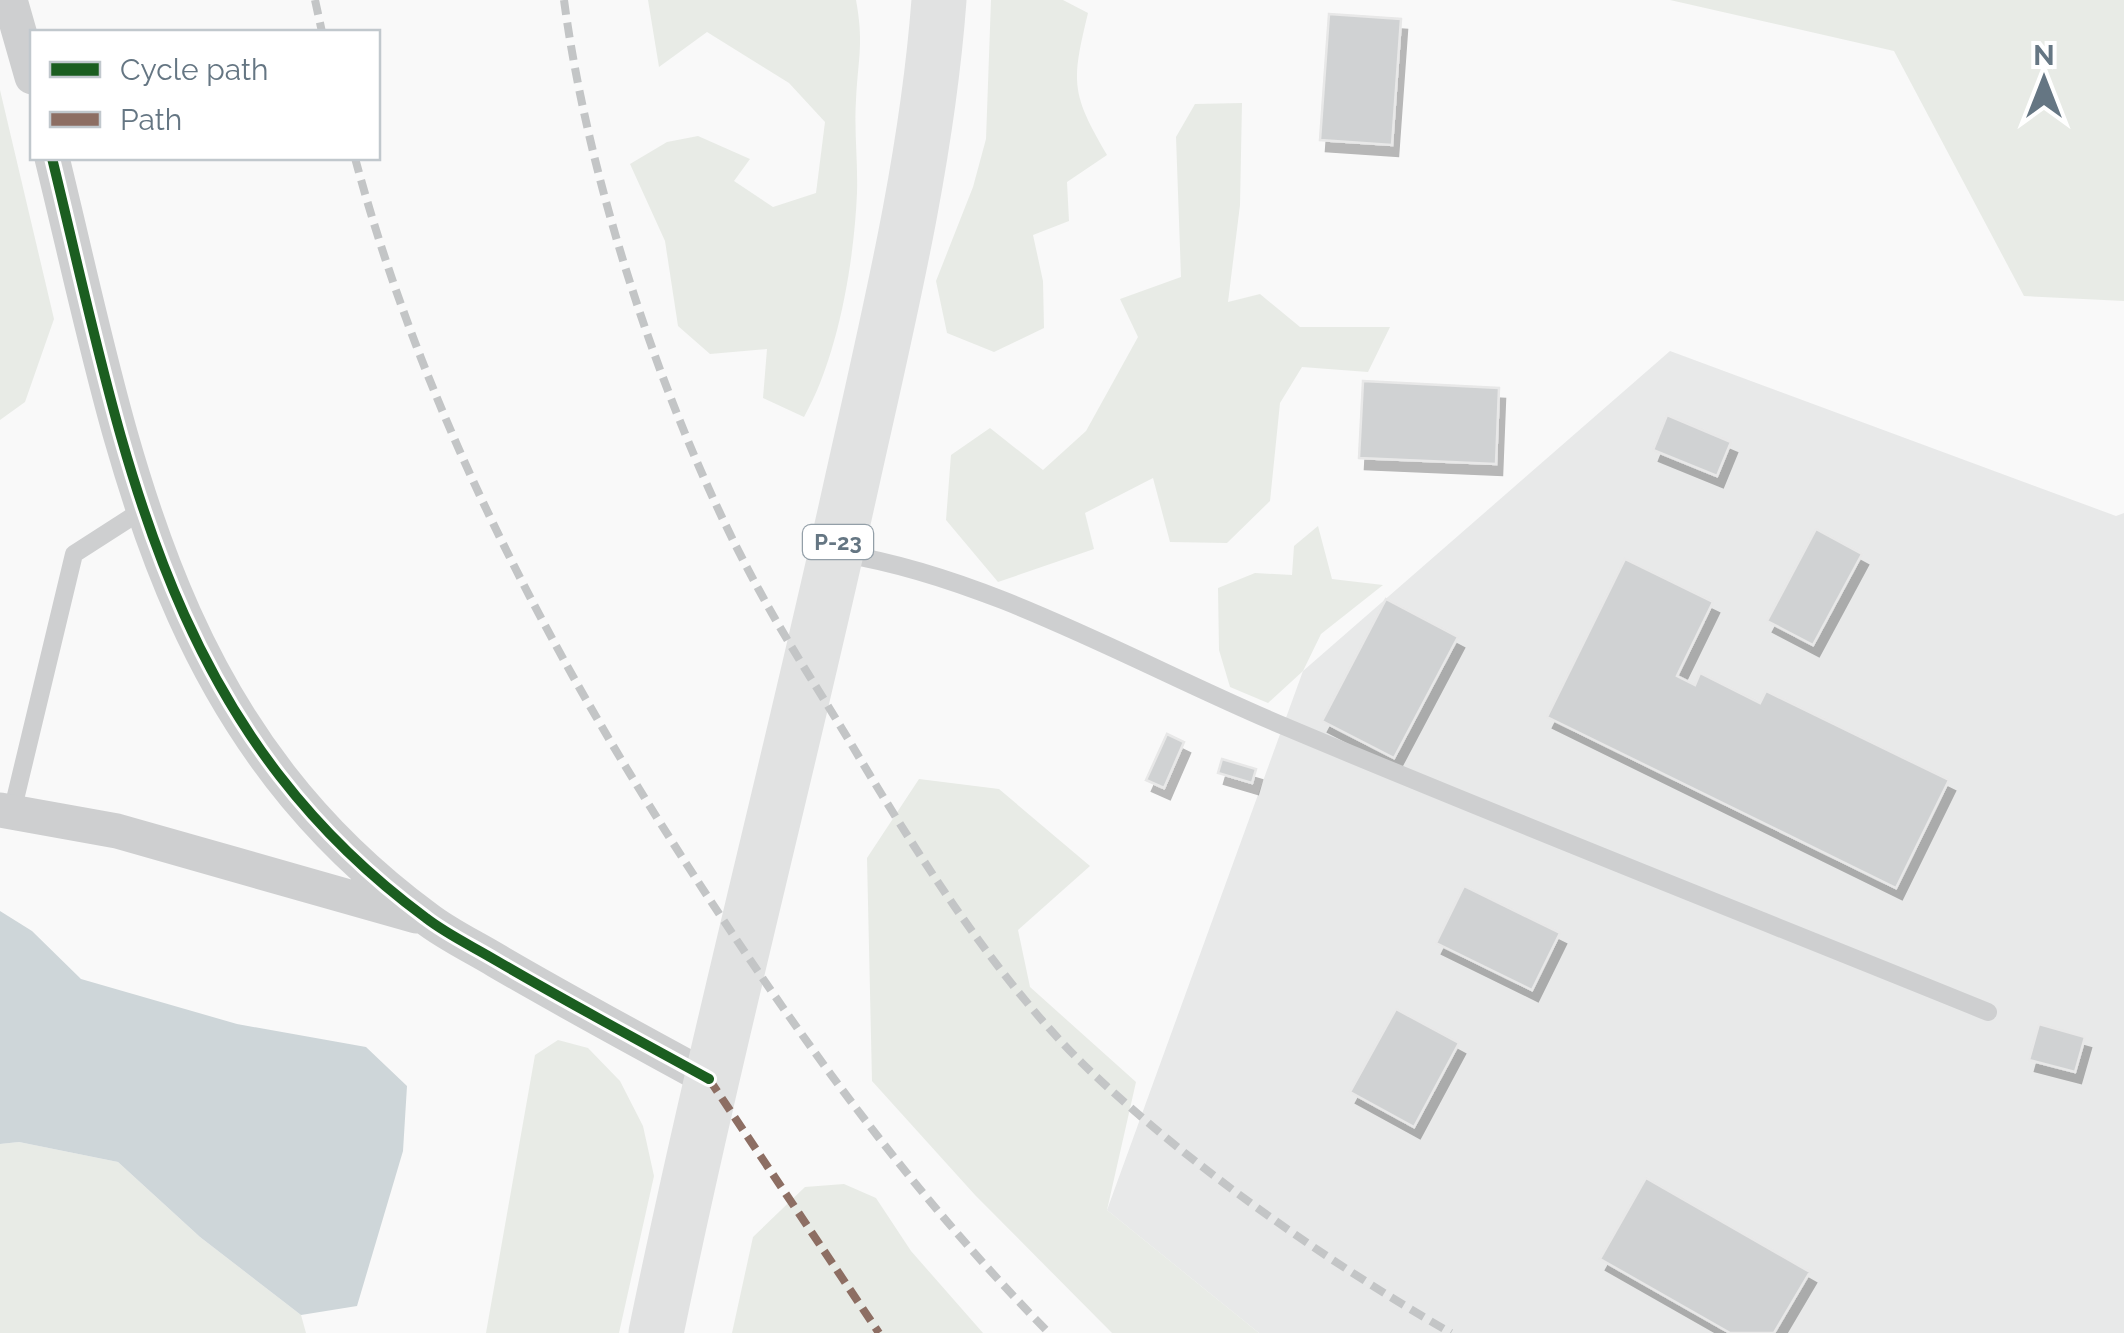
<svg xmlns="http://www.w3.org/2000/svg" width="2124" height="1333" font-family="Raleway,sans-serif">
	<style>
		.built { fill: #e8e9e9 }
		.green { fill: #e8ebe6 }
		.water { fill: #ced6d9 }
		.building { fill: #d0d2d3; stroke: #e8e8e8; stroke-width: 2.5; filter: url(#shadow) }
		.lines { fill: none; stroke-linecap: round; stroke-linejoin: round }
		.lane { stroke: #cecfd0; stroke-width: 18 }
		.street { stroke: #cecfd0; stroke-width: 35 }
		.primary { stroke: #e1e2e2; stroke-width: 55 }
		.rail { stroke: #c3c5c6; stroke-width: 8; stroke-dasharray: 15 8; stroke-linecap: butt }
		.quiet { stroke: #8d6e63; stroke-width: 8; stroke-dasharray: 15 8; stroke-linecap: butt }
		.cycleway-casing { stroke: #fff; stroke-width: 16 }
		.cycleway { stroke: #1b5e20; stroke-width: 10 }
		.labels { text-anchor: middle; dominant-baseline: central; stroke-width: 10; stroke-linejoin: round; paint-order: stroke }
		.shield { fill: #fff; stroke: #939fa8; stroke-width: 2.5 }
		.shield-label { font-size: 22px; font-weight: bold; fill: #657683 }
	</style>
	<defs>
		<filter id="shadow"><feDropShadow dx="6" dy="11" stdDeviation="0" flood-color="#0004"/></filter>
	</defs>
	<rect width="100%" height="100%" fill="#f9f9f9"/>
	<path class="built" d="M1670,351L2116,516L2124,513V1333H1259L1107,1210L1303,671Z"/>
	<path class="green" d="M648,0H856C864,44 858,58 856,100C854,131 858,162 857,193C854,263 838,357 804,417L763,398L767,349L710,354L678,326L665,241L630,164L667,142L698,136L750,159L734,181L773,207L816,193L825,122L789,83L707,32L659,67Z
		M991,0H1063L1088,13C1071,83 1071,93 1107,155L1067,182L1069,221L1033,235L1043,281L1044,328L994,352L947,333L936,281L973,187L986,139Z
		M1670,0H2124V301L2024,296L1894,51Z
		M0,90L54,319L25,402L0,420Z
		M1242,103L1240,205L1228,302L1260,294L1300,327H1390L1368,372L1302,367L1280,403L1270,501L1227,543L1170,542L1153,478L1085,513L1094,549L998,582L946,520L951,455L990,428L1043,470L1086,431L1138,337L1120,299L1181,277L1176,137L1195,104Z
		M1318,526L1332,579L1383,585L1321,634L1303,671L1268,703L1230,687L1219,650L1218,588L1255,573L1292,575L1294,546Z
		M919,779L999,789L1090,866L1018,930L1030,987L1136,1082L1107,1210L1259,1333H1112L975,1195L872,1081L867,858Z
		M558,1040L588,1048L620,1081L643,1126L654,1176L619,1333H486L535,1055Z
		M19,1142L118,1162L200,1237L301,1315L306,1333H0V1144Z
		M844,1184L876,1198L911,1251L983,1333H732L753,1237L805,1187Z"/>
	<path class="water" d="M0,911L32,931L81,979L237,1024L366,1047L407,1086L403,1151L357,1306L301,1315L200,1237L118,1162L19,1142L0,1144Z"/>
	<path class="building" d="M1329,14L1401,19L1392,145L1320,140Z
		M1363,381L1499,388L1496,464L1359,458Z
		M1667,415L1731,442L1717,476L1653,450Z
		M1816,529L1862,554L1813,645L1767,621Z
		M1625,559L1713,602L1677,676L1695,685L1700,673L1760,703L1766,691L1949,780L1896,888L1547,717Z
		M1386,599L1458,637L1394,758L1322,721Z
		M1167,734L1184,742L1164,788L1146,780Z
		M1222,759L1256,769L1252,783L1218,773Z
		M1464,886L1560,933L1532,990L1436,943Z
		M1396,1009L1459,1043L1414,1127L1350,1092Z
		M2039,1024L2085,1037L2075,1072L2029,1060Z
		M1646,1178L1810,1272L1774,1333H1730L1600,1259Z"/>
	<g class="lines">
		<path class="lane" d="M844,554C995,579 1144,668 1286,727C1519,825 1754,917 1988,1012
			M12,812L74,554L141,511"/>
		<path class="street" d="M10,0L32,77
			M52,158C124,452 164,725 426,918C448,935 474,947 497,961C567,1002 638,1040 709,1079
			M0,810L117,831L416,916"/>
		<path class="primary" d="M656,1333C715,1046 790,763 853,477C888,320 927,161 939,0"/>
		<path class="rail" d="M315,0L322,32
			M564,0C589,188 668,424 759,590C788,644 822,695 853,747C915,851 996,978 1082,1063C1185,1163 1326,1261 1451,1333
			M355,158C430,436 570,692 730,930C826,1074 928,1210 1049,1333"/>
		<path class="quiet" d="M709,1079L879,1333"/>
		<g class="cycleway-casing">
			<path id="cycleway" d="M52,158C124,452 164,725 426,918C448,935 474,947 497,961C567,1002 638,1040 709,1079"/>
		</g>
		<use href="#cycleway" class="cycleway"/>
	</g>
	<g class="labels">
		<rect class="shield" x="803" y="525" width="70" height="34" rx="8"/>
		<g class="shield-label">
			<text x="838" y="542">Р-23</text>
		</g>
	</g>
	<rect x="30" y="30" width="350" height="130" fill="#ffffff" stroke="#c1c8cd" stroke-width="2.5"/>
	<rect x="50" y="62" width="50" height="15" fill="#1b5e20" stroke="#c1c8cd" stroke-width="2.5"/>
	<text x="120" y="80" font-size="30" fill="#657683">Cycle path</text>
	<rect x="50" y="112" width="50" height="15" fill="#8d6e63" stroke="#c1c8cd" stroke-width="2.5"/>
	<text x="120" y="130" font-size="30" fill="#657683">Path</text>
	<g transform="translate(2044 80)" stroke="#ffffff" stroke-width="8" paint-order="stroke">
	<path d="M0-8L18 38L0 25L-18 38Z" fill="#657683"/>
	<text y="-15" font-size="28" font-weight="bold" text-anchor="middle" fill="#657683">N</text>
	</g>
</svg>
